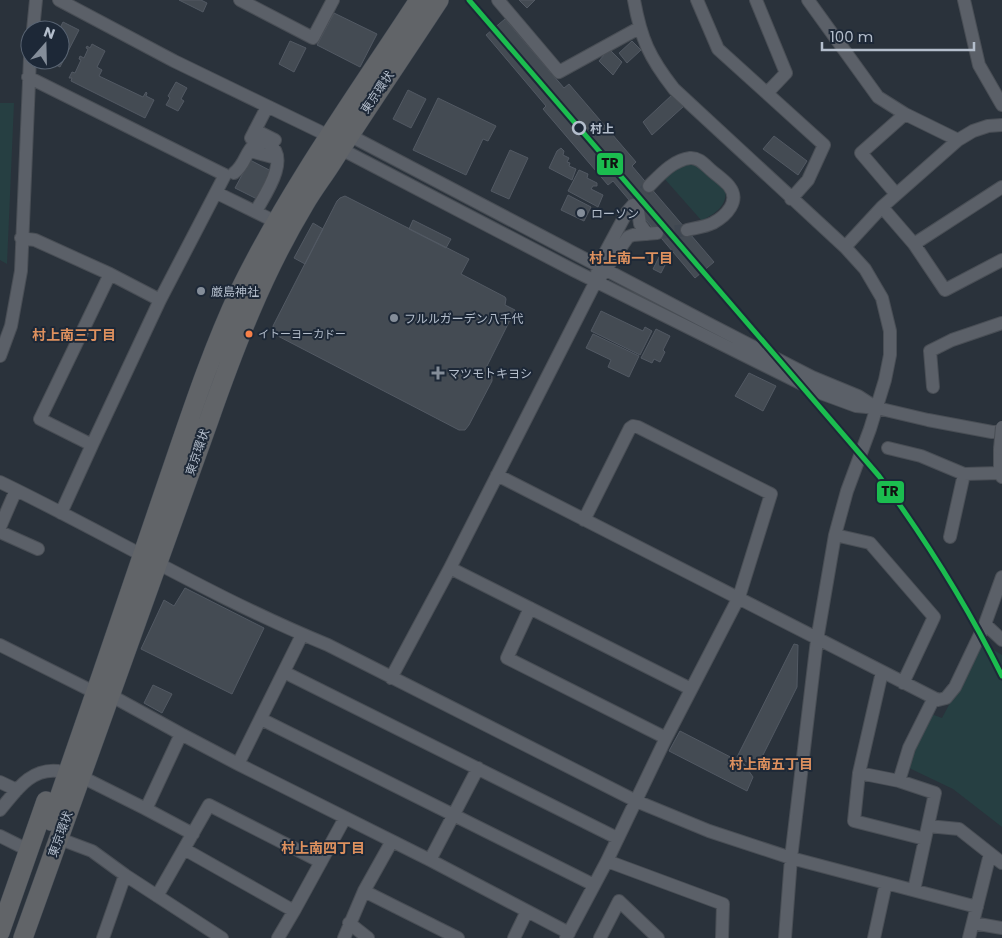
<svg xmlns="http://www.w3.org/2000/svg" width="1002" height="938" font-family="Poppins,'Noto Sans JP',sans-serif">
	<style>
		.green { fill: #263f42 }
		.building { fill: #444b53; stroke: #525963 }
		.lines { fill: none; stroke-linecap: round; stroke-linejoin: round }
		.minor-tunnel { stroke: #3f4751; stroke-width: 12; stroke-dasharray: 12 6; stroke-linecap: butt }
		.minor-casing { stroke: #494e55; stroke-width: 14 }
		.highway-casing { stroke: #474e57; stroke-width: 20 }
		.minor { stroke: #5b6068; stroke-width: 12 }
		.highway { stroke: #616468; stroke-width: 19 }
		.minor-bridge-casing { stroke: #494e55; stroke-width: 14; stroke-linecap: butt }
		.minor-bridge { stroke: #5b6068; stroke-width: 12 }
		.metro-1-casing { stroke: #1d2837; stroke-width: 9 }
		.metro-1 { stroke: #1bbd4f; stroke-width: 5 }
		.stop-dot { fill: #1d2837; stroke: #b4becc; stroke-width: 2.5 }
		.poi-dot { fill: #848d99; stroke: #1d2837; stroke-width: 2 }
		.bus-dot { fill: #f78048; stroke: #1d2837; stroke-width: 2 }
		.labels { text-anchor: middle; dominant-baseline: central; stroke-width: 4; stroke-linejoin: round; paint-order: stroke }
		.bus-label { font-size: 11px; fill: #b4becc; stroke: #1d2837; text-anchor: start }
		.street-label { font-size: 12px; fill: #b4becc; stroke: #1d2837 }
		.stop-label { font-size: 12px; font-weight: bold; fill: #b4becc; stroke: #1d2837; text-anchor: start }
		.poi-label { font-size: 12px; fill: #b4becc; stroke: #1d2837; text-anchor: start }
		.neighbourhood-label { font-size: 14px; font-weight: bold; fill: #dd905e; stroke: #1d2837 }
		.line-badge { stroke: #1d2837; stroke-width: 2 }
		.pale-badge-label { font-size: 14px; text-anchor: middle; font-weight: bold; fill: #111 }
	</style>
	<rect width="100%" height="100%" fill="#2a323b"/>
	<path class="green" d="M0,103H14L7,264L0,260Z
		M681,161L706,166L726,192C725,208 715,213 703,220H701L663,177Z
		M982,643L1002,655V827L953,789L907,767L931,714L942,718Z"/>
	<path class="building" d="M179,0H201L207,3L203,12Z
		M519,0H535L527,8Z
		M334,13L377,34L360,67L317,45Z
		M505,19L564,88L569,84L636,162L632,166L714,262L695,278L613,181L608,185L543,109L546,106L486,35Z
		M63,22L79,30L60,67L46,60H60L59,30Z
		M290,41L306,48L294,72L279,64Z
		M632,41L641,50L627,63L619,53Z
		M92,44L105,51L97,67L102,70L99,76L143,97L146,92L147,93L146,96L154,100L145,118L71,81L72,78H69L72,72L75,73L81,60L79,59L80,56L84,58L88,49L86,48L87,46L90,48Z
		M609,49L622,62L613,75L599,61Z
		M176,82L187,88L181,99L184,101L178,111L166,105L170,98L168,96Z
		M408,90L426,99L411,128L393,119Z
		M673,94L684,106L652,135L643,122Z
		M438,98L496,126L488,141L483,139L466,175L413,150Z
		M774,136L807,161L798,175L763,149Z
		M561,148L564,151L563,155L569,158L567,162L570,163L569,166L576,169L572,180L549,168L557,151Z
		M510,150L528,158L509,199L491,191Z
		M250,160L273,172L259,200L235,188Z
		M579,170L588,174L587,178L597,183V186H593L591,189L603,195L598,207L568,191Z
		M568,195L591,207L584,221L561,210Z
		M345,196L469,259L461,274L505,297L506,299L505,305L515,310L486,368L492,374V381L469,425L465,430H459L274,334L273,326L337,201L340,198Z
		M413,220L451,239L446,248L409,229Z
		M313,223L323,229L305,264L294,258Z
		M659,257L667,261L661,273L653,269Z
		M601,311L643,331L645,327L652,331L640,355L591,331Z
		M656,329L670,336L663,350L665,352L660,362L654,359L652,363L641,358Z
		M593,334L639,356L629,377L608,367L611,360L586,348Z
		M749,373L776,386L763,411L735,396Z
		M185,588L264,628L232,694L141,649L164,600L174,606Z
		M794,644L798,645L797,687L757,767L737,757Z
		M153,685L172,694L162,713L144,703Z
		M680,731L744,764L753,777L747,791L669,751Z"/>
	<g class="lines">
		<path class="minor-tunnel" d="M633,205L649,186
			M657,233L687,230"/>
		<g class="minor-casing">
			<path id="minor" d="M59,0L174,61L329,136L341,149L573,270L818,392L856,406L877,408L928,420L992,432H1002
				M240,0L313,38L333,0
				M498,0L559,72L639,28
				M634,0C641,39 649,57 674,89L845,247L865,269L882,298L890,331V355L885,380L870,429L847,491L835,535L817,640L791,858L785,938
				M697,0L718,49L824,145L808,180L791,199
				M756,0L786,73L767,93
				M808,0L878,97L905,114L958,140
				M964,0L979,65L1002,105
				M33,30L36,0
				M255,130L275,140
				M343,136L349,135L711,325L812,377L858,396L875,407
				M251,138L267,107
				M250,151L276,158
				M234,173C245,165 246,151 254,145C258,142 265,141 269,144C291,159 264,196 256,211
				M649,186C660,175 673,160 690,158C699,157 705,165 712,171C718,176 725,181 729,186C741,201 726,216 713,223C705,227 695,228 687,230
				M217,193L276,222
				M896,194L861,153L905,114
				M882,207L914,244L945,290L1002,260
				M638,211L640,224L647,234
				M21,238L35,240L110,274L160,300L225,175L28,77
				M914,244L1002,187
				M845,247L882,207L958,140L973,131L988,126L1002,125
				M110,274L40,419L92,445L160,300
				M601,276L628,237L633,235L657,233
				M0,356L11,326L21,271L30,58
				M933,387L930,351L952,340L1002,323
				M888,448L921,456L964,474L1000,473
				M1000,449V473L1002,477
				M497,475L938,700L946,698L955,687L985,624L1002,577
				M0,482C110,535 215,599 328,645L636,801L709,831L791,858L977,907
				M61,513L92,445
				M0,527L16,490
				M0,532L38,549
				M835,535L870,543L934,617L903,683
				M950,537L964,474
				M450,568L691,689
				M530,608L507,658L666,738
				M985,624L1002,640
				M0,645L96,693
				M284,672L617,838
				M882,672L859,773L854,821L925,839
				M391,678L450,568L596,281L598,266L627,212L633,205
				M110,695L181,734
				M261,719L594,885
				M238,764L302,635
				M859,773L899,781L935,793L914,890
				M88,780L146,809
				M899,781L909,748L934,698
				M0,782L17,790
				M0,810C16,791 30,768 58,771
				M928,826L959,829L1002,863
				M193,834L146,809L181,734L238,764L430,860L569,933
				M0,836L28,850
				M68,842L92,851L125,875L222,938
				M184,849L294,911
				M430,860L478,768
				M607,861L723,904L722,938
				M364,891L458,938
				M157,896L209,805L321,862
				M349,923L368,938
				M973,923L1002,928
				M103,938L125,875
				M278,938L294,911L345,818
				M344,938L364,891L392,841
				M514,938L527,911
				M566,938L607,861L666,738L739,597L771,494L638,427L633,426L630,428L584,520
				M600,938L619,901L658,938
				M874,938L886,883
				M969,938L990,854"/>
		</g>
		<g class="highway-casing">
			<path id="highway" d="M51,821C89,713 126,603 163,495C187,426 209,356 240,290C290,188 357,95 419,0
				M0,932L46,801
				M23,938L209,420C235,346 263,273 304,205C312,191 322,178 331,164C366,109 403,55 439,0"/>
		</g>
		<use href="#minor" class="minor"/>
		<use href="#highway" class="highway"/>
		<g class="minor-bridge-casing">
			<path id="minor-bridge" d="M1000,449L1002,427"/>
		</g>
		<use href="#minor-bridge" class="minor-bridge"/>
		<g class="metro-1-casing">
			<path id="metro-1" d="M469,0L879,476C926,540 967,605 1002,676"/>
		</g>
		<use href="#metro-1" class="metro-1"/>
	</g>
	<circle class="stop-dot" cx="579" cy="128" r="6"/>
	<g class="poi-dot">
		<circle cx="581" cy="213" r="5"/>
		<circle cx="201" cy="291" r="5"/>
		<circle cx="394" cy="318" r="5"/>
		<path d="M435.5 365.5h5v5h5v5h-5v5h-5v-5h-5v-5h5z"/>
	</g>
	<circle class="bus-dot" cx="249" cy="334" r="4.5"/>
	<g class="labels">
		<g class="bus-label">
			<text x="258" y="334">イトーヨーカドー</text>
		</g>
		<g class="street-label">
			<text transform="translate(377 92) rotate(-56)">東京環状</text>
			<text transform="translate(197 452) rotate(-71)">東京環状</text>
			<text transform="translate(60 834) rotate(-70)">東京環状</text>
		</g>
		<g class="stop-label">
			<text x="590" y="128">村上</text>
		</g>
		<g class="poi-label">
			<text x="591" y="213">ローソン</text>
			<text x="211" y="291">厳島神社</text>
			<text x="404" y="318">フルルガーデン八千代</text>
			<text x="448" y="373">マツモトキヨシ</text>
		</g>
		<g class="neighbourhood-label">
			<text x="631" y="258">村上南一丁目</text>
			<text x="74" y="335">村上南三丁目</text>
			<text x="771" y="764">村上南五丁目</text>
			<text x="323" y="848">村上南四丁目</text>
		</g>
	</g>
	<g class="line-badge">
		<rect x="596" y="152" width="28" height="24" rx="5" fill="#1bbd4f"/>
		<rect x="876" y="480" width="29" height="24" rx="5" fill="#1bbd4f"/>
	</g>
	<g class="pale-badge-label">
		<text x="610" y="168">TR</text>
		<text x="890" y="496">TR</text>
	</g>
	<g transform="translate(45 45) rotate(20)"><circle r="24" fill="#1d2837" stroke="#596473"/>
	<path d="M0-4L9 19L0 12L-9 19Z" fill="#848d99"/>
	<text y="-8" font-size="14" font-weight="bold" text-anchor="middle" fill="#b4becc">N</text>
	</g>
	<path d="M822 42v8h152v-8" fill="none" stroke="#b4becc" stroke-width="2.5"/>
	<text x="830" y="42" font-size="15" fill="#b4becc" stroke="#1d2837" stroke-width="4" paint-order="stroke">100 m</text>
</svg>
